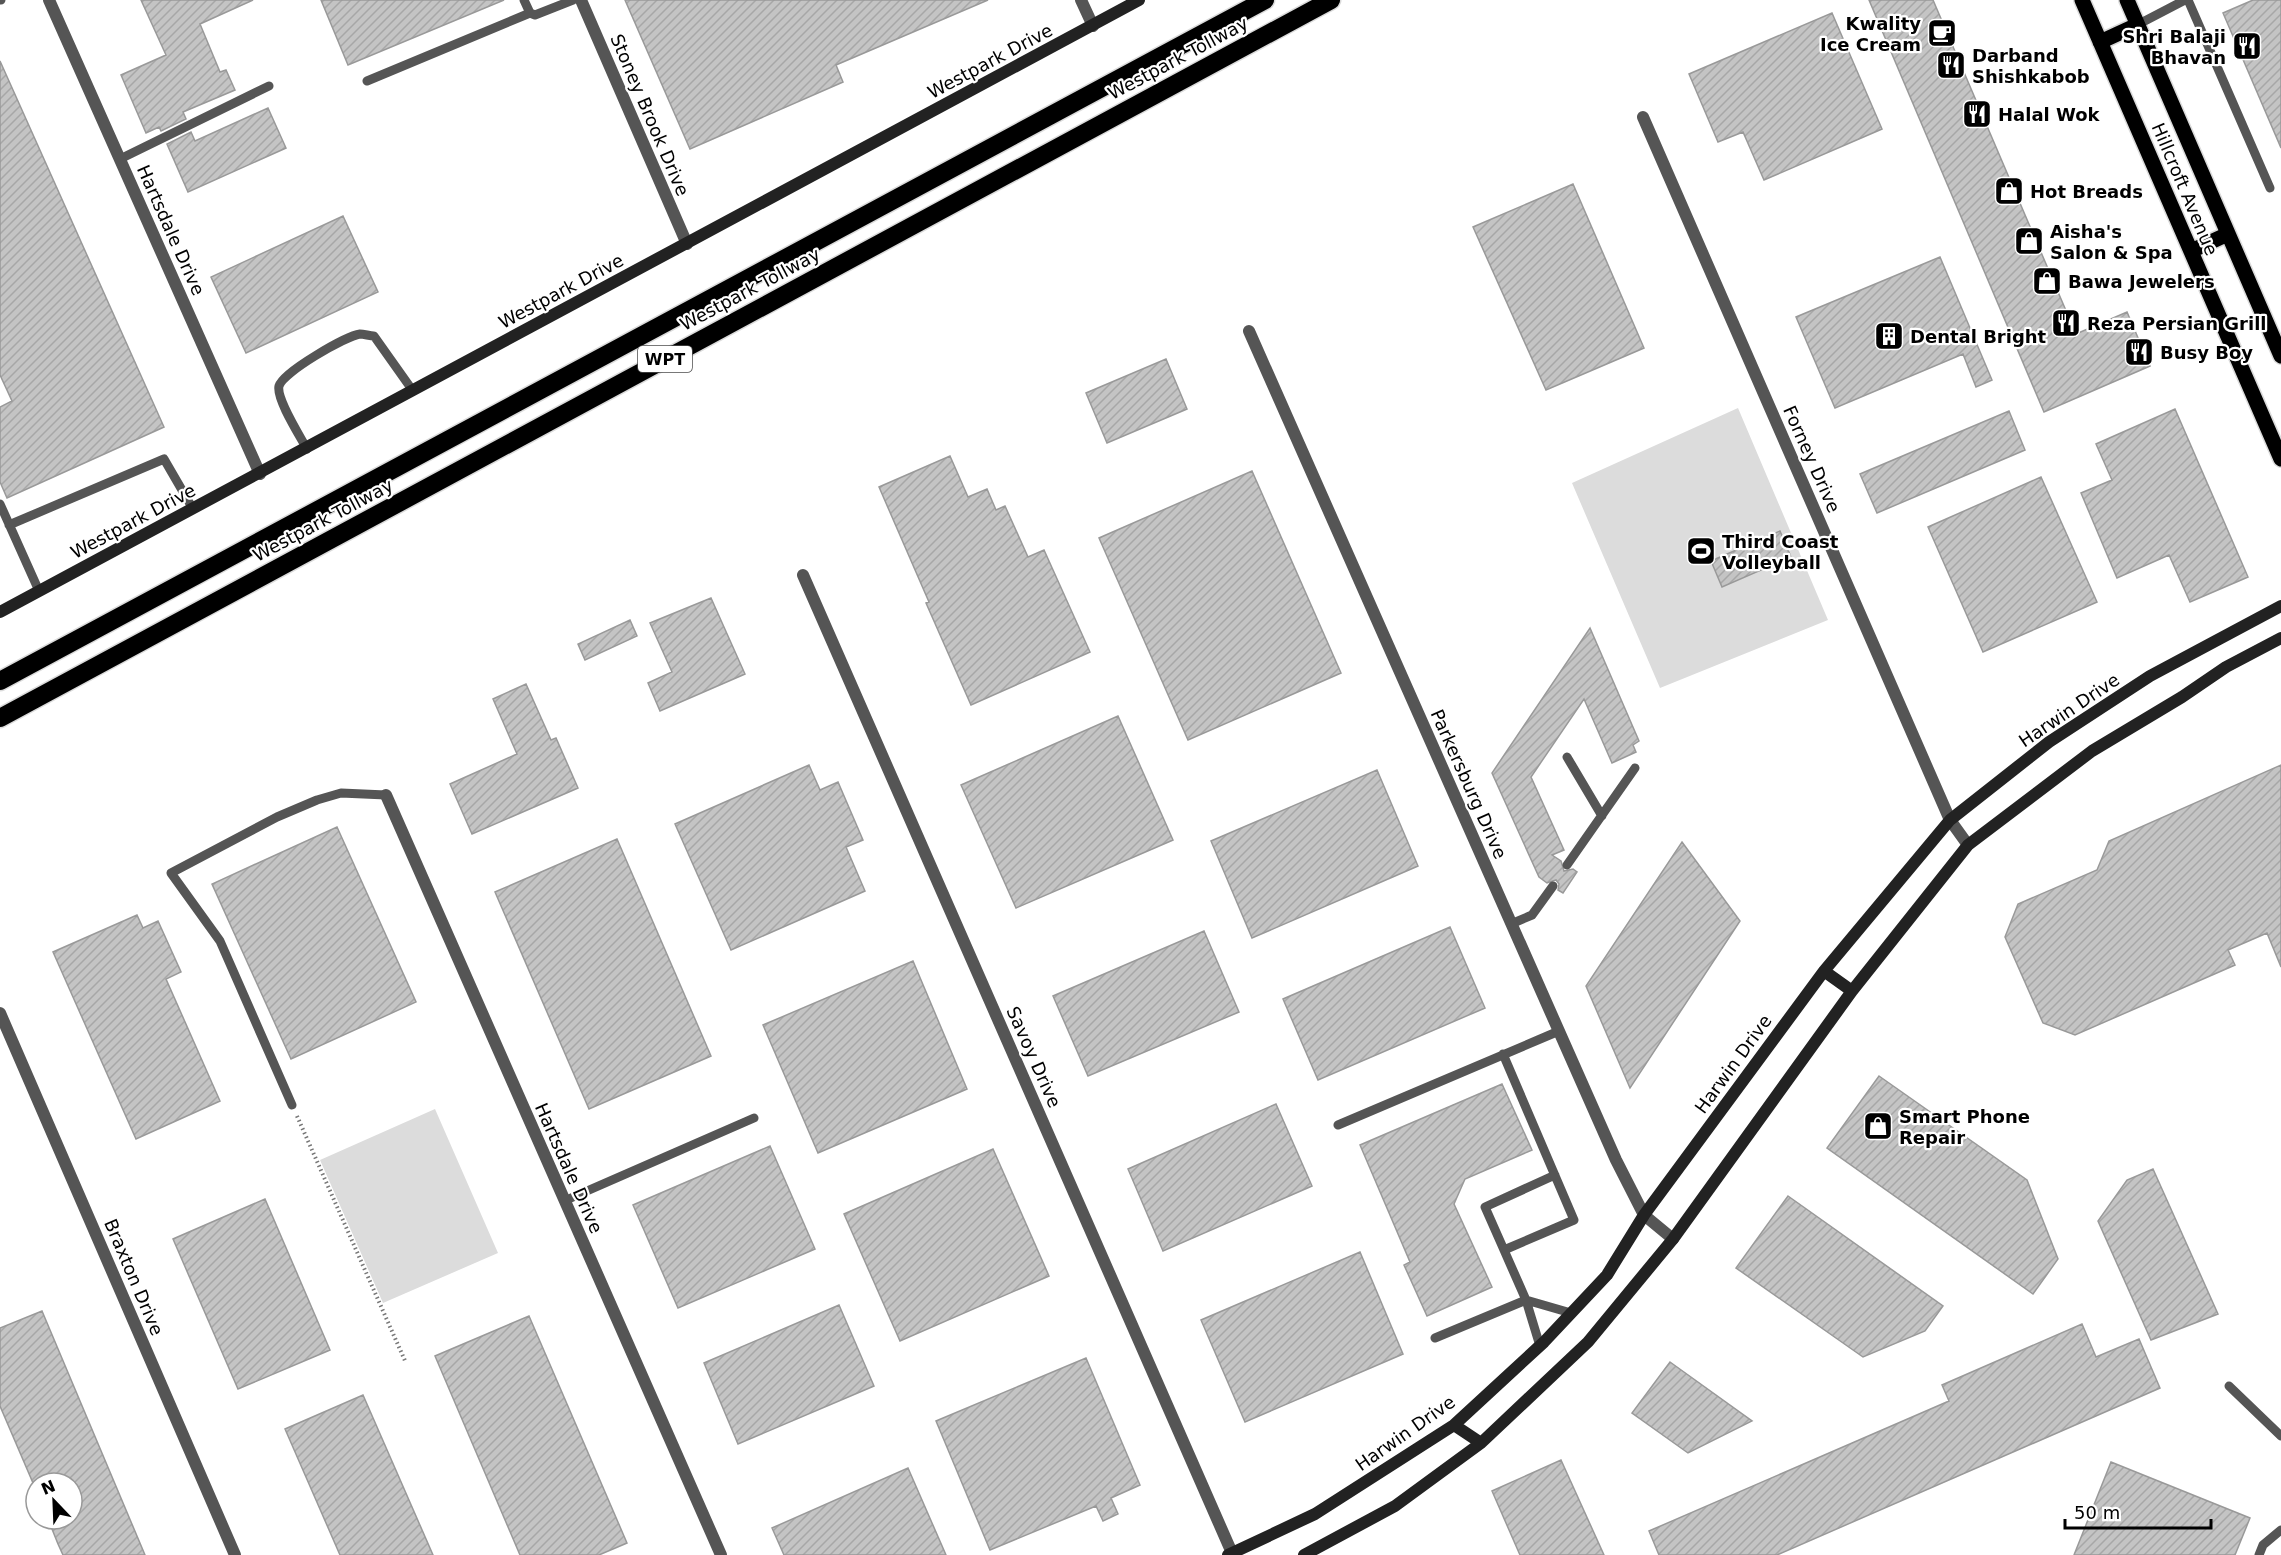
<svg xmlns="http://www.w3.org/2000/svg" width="2281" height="1555" font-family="'DejaVu Sans',sans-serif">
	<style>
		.pitch { fill: #dcdcdc }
		.building { fill: url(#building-hatch); stroke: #999; stroke-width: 1.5 }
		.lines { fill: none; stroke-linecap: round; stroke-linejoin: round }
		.primary-casing { stroke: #dbdbdb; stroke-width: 18 }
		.highway-casing { stroke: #dbdbdb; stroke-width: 21 }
		.path { stroke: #777; stroke-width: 4; stroke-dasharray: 1.5 3; stroke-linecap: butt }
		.lane { stroke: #555; stroke-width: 9 }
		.street { stroke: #555; stroke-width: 12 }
		.secondary { stroke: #222; stroke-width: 12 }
		.primary { stroke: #000; stroke-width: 15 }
		.highway { stroke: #000; stroke-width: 18 }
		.labels { text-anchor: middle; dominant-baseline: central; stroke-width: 4.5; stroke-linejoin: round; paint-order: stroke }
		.shield { fill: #fff; stroke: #4c4c4c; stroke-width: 1.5 }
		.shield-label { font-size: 16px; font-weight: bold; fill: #000 }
		.poi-label { font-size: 18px; font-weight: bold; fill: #000; stroke: #fff; text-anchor: start }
		.street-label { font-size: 18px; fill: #000; stroke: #fff }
	</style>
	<defs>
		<pattern id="building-hatch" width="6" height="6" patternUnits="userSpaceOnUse" patternTransform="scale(1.5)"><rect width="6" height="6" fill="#c4c4c4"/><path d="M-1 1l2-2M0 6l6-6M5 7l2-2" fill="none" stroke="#a7a7a7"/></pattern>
	</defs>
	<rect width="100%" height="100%" fill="#fff"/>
	<path class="pitch" d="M1738,408L1828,620L1660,688L1572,483Z
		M435,1109L498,1253L383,1303L320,1160Z"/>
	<path class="building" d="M141,0H253L200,24L220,72L226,70L235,90L183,112L186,119L161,131L159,127L146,133L121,75L166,55Z
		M321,0H504L348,65Z
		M625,0H988L836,65L843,82L690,149Z
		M1869,0H1933L2076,334L2127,312L2150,366L2044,412Z
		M2253,0H2281V148L2223,13Z
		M1832,13L1882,129L1764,180L1743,132L1718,142L1689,74Z
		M0,61L164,427L7,498L0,482V407L12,401L0,375Z
		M268,108L286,148L188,192L167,144L191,132L195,141Z
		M1573,184L1644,348L1546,390L1473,227Z
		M343,216L378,292L246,353L211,277Z
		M1940,257L1992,380L1976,387L1963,354L1835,408L1796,317Z
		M1166,359L1187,409L1107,443L1086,393Z
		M2175,409L2248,577L2190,602L2169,555L2117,578L2081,493L2112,480L2096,444Z
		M2009,411L2025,450L1877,513L1860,474Z
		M950,456L968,497L987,489L996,510L1005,506L1028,557L1044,550L1090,652L971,705L926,603L929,602L879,487Z
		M1252,471L1341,673L1188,740L1099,538Z
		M2041,477L2097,602L1983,652L1928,527Z
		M1780,531L1791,557L1722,587L1711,561Z
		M711,598L745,674L660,711L648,683L672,672L650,623Z
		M630,620L637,636L585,660L578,644Z
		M1590,628L1639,741L1633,745L1636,752L1612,763L1584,699L1531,777L1564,850L1552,855L1561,861L1564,871L1573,869L1577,872L1563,893L1558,890L1559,884L1556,880L1547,883L1539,877L1492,773Z
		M526,684L551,740L556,738L578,788L472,834L450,784L517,754L493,699Z
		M1118,716L1173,840L1016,908L961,785Z
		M809,765L820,790L838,782L863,840L846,847L865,891L731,950L675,824Z
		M2281,765V967L2267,933L2228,950L2235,965L2075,1035L2043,1023L2005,937L2018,904L2097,870L2109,841Z
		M1377,770L1418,866L1252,938L1211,841Z
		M337,827L416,1002L291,1059L212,884Z
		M617,839L711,1056L589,1109L495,892Z
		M1682,842L1740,921L1630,1088L1586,986Z
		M137,915L143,928L158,921L181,972L166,979L220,1101L136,1139L53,952Z
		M1450,927L1485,1008L1318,1080L1283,999Z
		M1204,931L1239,1012L1088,1076L1053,996Z
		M913,961L967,1089L818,1153L763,1025Z
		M1879,1076L2027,1180L2058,1259L2033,1294L1827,1148Z
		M1502,1084L1532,1150L1465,1179L1454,1204L1492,1287L1427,1316L1404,1265L1410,1262L1360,1145Z
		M1276,1104L1312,1186L1163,1251L1128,1169Z
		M770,1146L815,1249L678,1308L633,1205Z
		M993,1149L1049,1276L900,1341L844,1214Z
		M2153,1169L2218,1314L2151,1340L2098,1221L2127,1180Z
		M1788,1196L1943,1306L1925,1331L1863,1357L1736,1268Z
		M265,1199L330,1350L238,1389L173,1239Z
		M1360,1252L1403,1354L1245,1422L1201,1320Z
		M839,1305L874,1386L738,1444L704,1363Z
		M42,1311L145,1555H63L58,1544L48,1519H72V1483H33L0,1406V1328Z
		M529,1316L627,1543L599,1555H520L435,1356Z
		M2082,1324L2096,1357L2139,1339L2160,1388L1777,1555H1659L1649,1531L1949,1401L1942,1385Z
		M1086,1358L1140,1485L1111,1498L1118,1514L1103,1521L1096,1506L990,1550L936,1421Z
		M1670,1362L1752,1421L1688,1453L1632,1413Z
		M363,1395L433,1555H340L285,1429Z
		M1561,1460L1604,1555H1520L1492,1491Z
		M2111,1462L2250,1518L2235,1555H2074Z
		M908,1468L946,1555H784L772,1528Z"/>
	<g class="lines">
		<g class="primary-casing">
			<path id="primary" d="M2082,0L2281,459
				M2127,0L2281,356
				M2100,42L2137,25
				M2191,251L2228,234"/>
		</g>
		<g class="highway-casing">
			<path id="highway" d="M0,681L1265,0
				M0,718L1331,0"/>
		</g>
		<path class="path" d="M297,1116L406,1363"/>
		<path class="lane" d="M0,0H1
			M524,0L530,13L535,15L573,0
			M2188,0L2270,188
			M2137,25L2185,0
			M367,81L530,13
			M120,159L269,86
			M307,449C300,436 276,399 279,386C283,372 346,336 360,334C364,334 370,336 374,336L413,391
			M0,504L39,591
			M9,525L164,459L193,509
			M1567,757L1602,816
			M1567,865L1635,768
			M1511,924L1532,915L1553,886
			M1503,1054L1574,1220L1504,1250L1526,1300L1540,1346
			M292,1105L220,941L171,873L277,817L317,800L341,793L386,795
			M1338,1125L1559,1031
			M564,1201L754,1118
			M1504,1250L1485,1207L1555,1175
			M1435,1338L1526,1300L1571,1313
			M2229,1386L2281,1436
			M2259,1555L2263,1545L2281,1530"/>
		<path class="street" d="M49,0L260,474
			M581,0L687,244
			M1081,0L1093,26
			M1643,117L1950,820L1968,845
			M1249,331L1616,1160L1644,1215L1673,1239
			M803,575L1232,1553
			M386,795L721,1555
			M0,1013L235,1555"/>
		<path class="secondary" d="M0,612L1139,0
			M1824,971L1852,991
			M1454,1425L1481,1443
			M1228,1555L1315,1514L1454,1425L1544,1342L1607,1275L1644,1215L1824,971L1950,820L2049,742L2150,676L2281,606
			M1304,1555L1395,1506L1481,1443L1588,1342L1673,1239L1852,991L1968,845L2092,751L2182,697L2226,667L2281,638"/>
		<use href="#primary" class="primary"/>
		<use href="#highway" class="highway"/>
	</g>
	<defs>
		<g id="cafe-square" transform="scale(1.5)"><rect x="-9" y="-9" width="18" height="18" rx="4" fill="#000" stroke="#fff"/><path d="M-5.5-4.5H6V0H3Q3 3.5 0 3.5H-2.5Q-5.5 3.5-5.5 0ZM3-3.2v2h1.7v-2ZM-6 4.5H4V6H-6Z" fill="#fff"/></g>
		<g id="restaurant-square" transform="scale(1.5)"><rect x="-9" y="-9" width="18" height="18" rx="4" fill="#000" stroke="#fff"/><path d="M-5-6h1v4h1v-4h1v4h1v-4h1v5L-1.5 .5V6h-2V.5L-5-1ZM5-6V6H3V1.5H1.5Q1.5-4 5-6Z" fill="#fff"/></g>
		<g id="shop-square" transform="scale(1.5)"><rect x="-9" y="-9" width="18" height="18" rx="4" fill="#000" stroke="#fff"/><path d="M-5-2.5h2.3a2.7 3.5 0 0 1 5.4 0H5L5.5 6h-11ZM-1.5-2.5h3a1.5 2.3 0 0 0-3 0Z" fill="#fff"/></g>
		<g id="building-square" transform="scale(1.5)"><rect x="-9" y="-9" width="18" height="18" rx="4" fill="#000" stroke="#fff"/><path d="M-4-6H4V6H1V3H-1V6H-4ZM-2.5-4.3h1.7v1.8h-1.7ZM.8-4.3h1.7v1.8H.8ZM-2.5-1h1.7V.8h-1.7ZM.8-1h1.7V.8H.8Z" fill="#fff"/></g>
		<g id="stadium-square" transform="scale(1.5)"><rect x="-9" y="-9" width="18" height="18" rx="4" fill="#000" stroke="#fff"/><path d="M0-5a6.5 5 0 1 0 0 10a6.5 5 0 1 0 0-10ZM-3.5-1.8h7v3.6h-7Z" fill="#fff"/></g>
	</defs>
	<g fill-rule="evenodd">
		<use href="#cafe-square" x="1942" y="33"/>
		<use href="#restaurant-square" x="2247" y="46"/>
		<use href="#restaurant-square" x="1951" y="65"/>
		<use href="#restaurant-square" x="1977" y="114"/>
		<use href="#shop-square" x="2009" y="191"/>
		<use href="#shop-square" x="2029" y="241"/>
		<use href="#shop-square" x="2047" y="281"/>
		<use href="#restaurant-square" x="2066" y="323"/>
		<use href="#building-square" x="1889" y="336"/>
		<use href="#restaurant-square" x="2139" y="352"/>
		<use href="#stadium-square" x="1701" y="551"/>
		<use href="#shop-square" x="1878" y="1126"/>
	</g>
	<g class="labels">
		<rect class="shield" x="638" y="346" width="54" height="26" rx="4.5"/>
		<g class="shield-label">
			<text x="665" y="359">WPT</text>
		</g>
		<g class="poi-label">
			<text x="1921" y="23" text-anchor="end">Kwality<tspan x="1921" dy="21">Ice Cream</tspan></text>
			<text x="2226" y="36" text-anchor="end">Shri Balaji<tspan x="2226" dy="21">Bhavan</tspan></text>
			<text x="1972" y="55">Darband<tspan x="1972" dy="21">Shishkabob</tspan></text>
			<text x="1998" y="114">Halal Wok</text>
			<text x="2030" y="191">Hot Breads</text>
			<text x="2050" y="231">Aisha's<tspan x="2050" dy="21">Salon &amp; Spa</tspan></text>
			<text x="2068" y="281">Bawa Jewelers</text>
			<text x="2087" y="323">Reza Persian Grill</text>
			<text x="1910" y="336">Dental Bright</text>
			<text x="2160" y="352">Busy Boy</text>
			<text x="1722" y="541">Third Coast<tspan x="1722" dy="21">Volleyball</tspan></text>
			<text x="1899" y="1116">Smart Phone<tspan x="1899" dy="21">Repair</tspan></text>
		</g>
		<g class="street-label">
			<text transform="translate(1178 58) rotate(-28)">Westpark Tollway</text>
			<text transform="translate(990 61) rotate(-28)">Westpark Drive</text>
			<text transform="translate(650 115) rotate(67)">Stoney Brook Drive</text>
			<text transform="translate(2185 189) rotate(67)">Hillcroft Avenue</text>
			<text transform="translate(171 230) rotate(66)">Hartsdale Drive</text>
			<text transform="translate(750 289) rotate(-28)">Westpark Tollway</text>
			<text transform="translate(561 291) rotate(-28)">Westpark Drive</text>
			<text transform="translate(1812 459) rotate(66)">Forney Drive</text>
			<text transform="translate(323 520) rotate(-28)">Westpark Tollway</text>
			<text transform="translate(133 521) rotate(-28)">Westpark Drive</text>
			<text transform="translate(2069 710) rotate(-34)">Harwin Drive</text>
			<text transform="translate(1469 784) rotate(66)">Parkersburg Drive</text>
			<text transform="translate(1034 1057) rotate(66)">Savoy Drive</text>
			<text transform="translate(1733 1064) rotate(-54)">Harwin Drive</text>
			<text transform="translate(569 1168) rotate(66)">Hartsdale Drive</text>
			<text transform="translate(134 1277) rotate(67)">Braxton Drive</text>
			<text transform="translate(1405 1433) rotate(-35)">Harwin Drive</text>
		</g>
	</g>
	<g transform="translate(54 1501) rotate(337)"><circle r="28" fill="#ffffff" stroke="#999999" stroke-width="1.5"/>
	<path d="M0-4.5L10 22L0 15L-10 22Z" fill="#000000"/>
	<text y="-9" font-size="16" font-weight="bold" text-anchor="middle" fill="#000000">N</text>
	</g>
	<path d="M2065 1519v9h146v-9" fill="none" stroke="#000000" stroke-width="3"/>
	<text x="2074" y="1519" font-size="18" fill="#000000" stroke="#ffffff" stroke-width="4.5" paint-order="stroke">50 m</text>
</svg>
